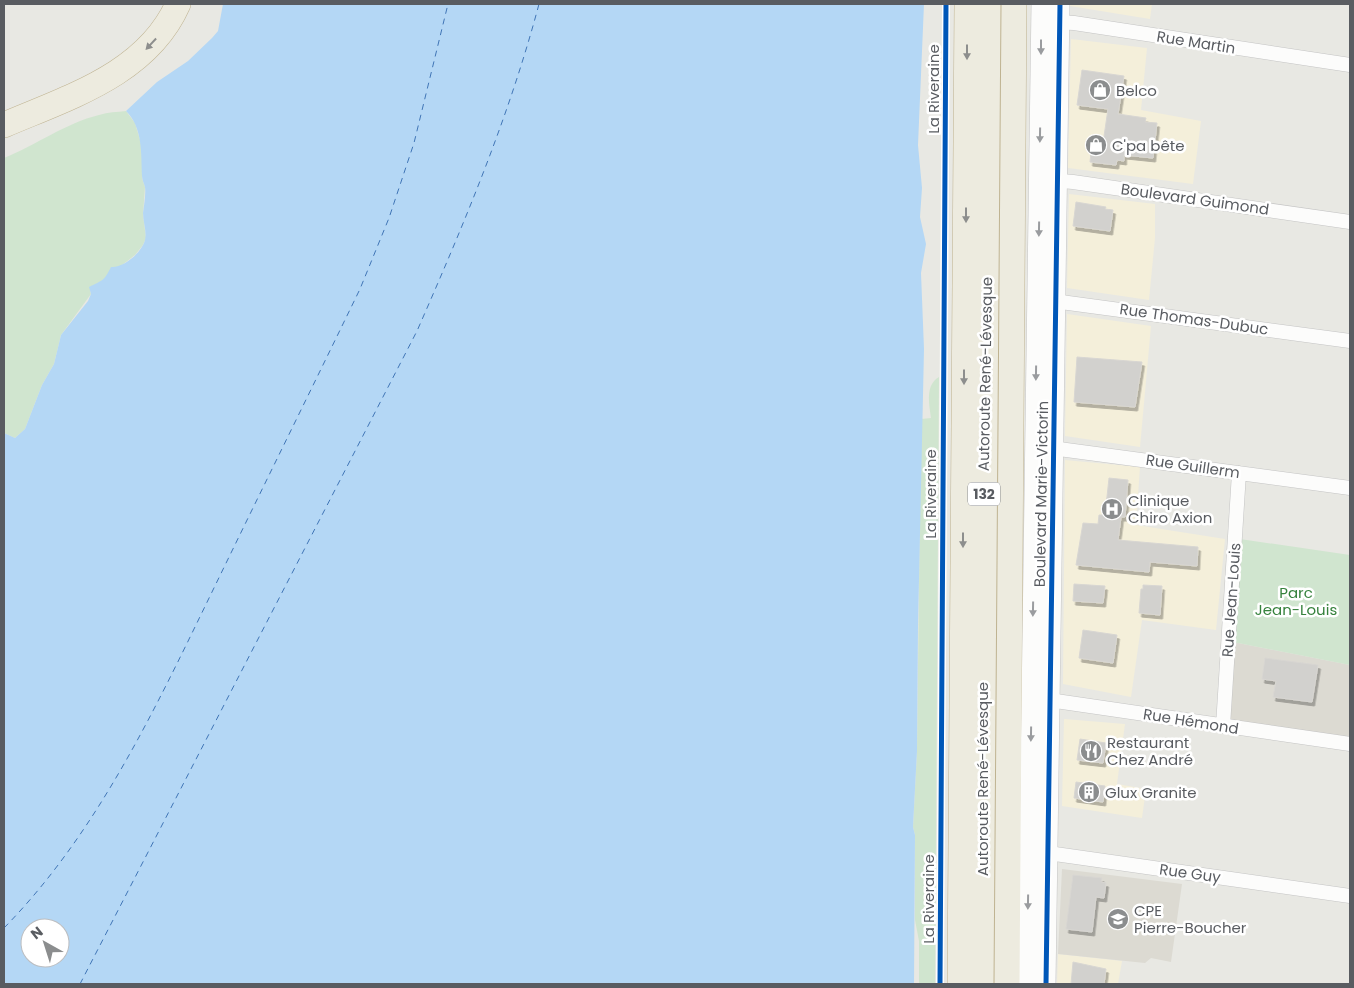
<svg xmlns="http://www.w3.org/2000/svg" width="1354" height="988" font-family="Poppins,sans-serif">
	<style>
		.commercial { fill: #f4efda }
		.education { fill: #dcdad2 }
		.green { fill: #d0e5cf }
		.water { fill: #b4d7f5; fill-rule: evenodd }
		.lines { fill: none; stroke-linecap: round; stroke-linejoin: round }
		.ferry { stroke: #4075b6; stroke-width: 1; stroke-dasharray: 6 5; stroke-linecap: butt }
		.building { fill: #d2d1ce; stroke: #d8d6d2; filter: url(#shadow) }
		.street-casing { stroke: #c4c4c4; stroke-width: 15 }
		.secondary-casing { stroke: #c5c5c5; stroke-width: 20 }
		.highway-casing { stroke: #bfb391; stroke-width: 26 }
		.street { stroke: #fcfcfb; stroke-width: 14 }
		.secondary { stroke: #fcfcfb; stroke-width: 19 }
		.highway { stroke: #edebdf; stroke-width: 25 }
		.cycleway-casing { stroke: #fff; stroke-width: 8 }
		.cycleway { stroke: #0057b8; stroke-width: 5 }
		.oneway { fill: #8d8e8d }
		.oneway2 { fill: #9a9c9f }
		.labels { text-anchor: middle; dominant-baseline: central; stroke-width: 5; stroke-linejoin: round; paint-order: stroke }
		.shield { fill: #fff; stroke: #8b8d90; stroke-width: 1 }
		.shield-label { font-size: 14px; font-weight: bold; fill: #595c61 }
		.street-label { font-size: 15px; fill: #595c61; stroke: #fff }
		.poi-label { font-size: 15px; fill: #595c61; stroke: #fff; text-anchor: start }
		.park-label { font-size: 15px; fill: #36823d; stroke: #fff }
	</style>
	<defs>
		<filter id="shadow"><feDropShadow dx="2.5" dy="4" stdDeviation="0" flood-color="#0004"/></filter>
	</defs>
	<rect width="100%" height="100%" fill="#e8e8e3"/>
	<path class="commercial" d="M1070,4H1152L1150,19L1070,6Z
		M1071,39L1147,48L1141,110L1201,121L1193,184L1068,168Z
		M1069,194L1155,204V238L1149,300L1067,288Z
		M1067,314L1151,326L1140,447L1065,436Z
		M1065,460L1140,467L1136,525L1225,539L1216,630L1142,620L1131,697L1063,684Z
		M1064,719L1125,724L1117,784L1146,789L1142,818L1062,806Z
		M1058,954L1122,961L1118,984H1057Z"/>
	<path class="education" d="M1233,642L1350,665V741L1226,723Z
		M1062,869L1182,884L1171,962L1151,958L1145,963L1058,954Z"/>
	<path class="green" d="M126,111L135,123L143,150L142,178L145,187L143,215L146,238L143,245L135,255L90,290L91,294L61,335L54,364L42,385L25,429L15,438L4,433V158C36,145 66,123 99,115C108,112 117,112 126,111Z
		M939,377L935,984H919V941L915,920V835L913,827L917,751L921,419L931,418C929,404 925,385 939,377Z
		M1240,539L1350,555V665L1233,642Z"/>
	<path class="water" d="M223,4H924L918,145L922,188L920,217L926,244L921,273L924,349L918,626L917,751L913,827L915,835L914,984H4V433L15,438L25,429L42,385L54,364L61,335L88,301L91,294L89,287C103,280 104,281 111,267C124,268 142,252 145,240C147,232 143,222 143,213C144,205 146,195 145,187C144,183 142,180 142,176C141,153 143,128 126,111L157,82L188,61L212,38L218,31ZM30,928H60V958H30Z"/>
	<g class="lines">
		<path class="ferry" d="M4,928C97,833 154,711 212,592C261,491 311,390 360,289L389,218L414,143L448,4
			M80,984L417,331C464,224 509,117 539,4"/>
	</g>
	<path class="building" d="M1082,70L1124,76L1118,114L1146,118L1145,122L1157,123L1153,158L1124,155V161L1117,160L1116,165L1090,162L1092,142L1103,143L1108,109L1077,105Z
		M1076,202L1106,207L1105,209L1113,210L1110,231L1073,226Z
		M1077,357L1142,362L1135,407L1074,402Z
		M1109,478L1128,480L1125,517H1121L1118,540L1198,547L1197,566L1150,562L1149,572L1076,565L1083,523L1098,524L1099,515H1105Z
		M1074,584L1105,586L1103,603L1073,601Z
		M1143,585L1162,586L1160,615L1139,613L1141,589H1143Z
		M1083,630L1117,635L1113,663L1079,658Z
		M1265,658L1318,665L1312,702L1273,697L1276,681L1262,679Z
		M1080,739L1106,743L1103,763L1077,760Z
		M1076,782L1105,786L1103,802L1074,798Z
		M1073,875L1102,878L1101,882L1106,883L1104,898L1096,897L1092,932L1066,929Z
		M1073,962L1106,969L1104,984H1071Z"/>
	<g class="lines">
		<g class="street-casing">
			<path id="street" d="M1052,22L1074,23L1350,65
				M1050,180L1073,182L1350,222
				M1046,300L1350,341
				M1044,447L1350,488
				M1042,699L1350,744
				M1223,726L1239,473
				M1029,853L1055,854L1350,896"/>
		</g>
		<g class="secondary-casing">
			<path id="secondary" d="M1027,984L1041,4
				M1046,984L1060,4"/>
		</g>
		<g class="highway-casing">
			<path id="highway" d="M4,125C69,97 147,74 178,4
				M960,984L967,4
				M981,984L988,4
				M1007,984L1014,4"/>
		</g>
		<use href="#street" class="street"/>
		<use href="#secondary" class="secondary"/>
		<use href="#highway" class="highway"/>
		<g class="cycleway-casing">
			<path id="cycleway" d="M940,984L946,4
				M1046,984L1060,4"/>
		</g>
		<use href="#cycleway" class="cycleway"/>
	</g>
	<defs><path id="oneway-solid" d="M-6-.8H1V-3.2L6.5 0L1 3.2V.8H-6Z" transform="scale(1.25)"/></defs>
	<g class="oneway">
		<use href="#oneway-solid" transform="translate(151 44) rotate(133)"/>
		<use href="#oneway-solid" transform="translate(967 52) rotate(90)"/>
		<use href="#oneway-solid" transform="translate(966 215) rotate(90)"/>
		<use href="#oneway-solid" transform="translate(964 377) rotate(90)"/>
		<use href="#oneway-solid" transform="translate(963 540) rotate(90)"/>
	</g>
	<g class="oneway2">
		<use href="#oneway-solid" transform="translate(1041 47) rotate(90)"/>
		<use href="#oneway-solid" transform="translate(1040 135) rotate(91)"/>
		<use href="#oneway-solid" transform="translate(1039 229) rotate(91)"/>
		<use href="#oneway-solid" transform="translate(1036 373) rotate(91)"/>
		<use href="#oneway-solid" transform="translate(1033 609) rotate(91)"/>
		<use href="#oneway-solid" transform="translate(1031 734) rotate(91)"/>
		<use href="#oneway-solid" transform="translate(1028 902) rotate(91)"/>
	</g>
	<defs>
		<g id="shop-disc" transform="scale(1.125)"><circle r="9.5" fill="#8b8d8e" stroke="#fff"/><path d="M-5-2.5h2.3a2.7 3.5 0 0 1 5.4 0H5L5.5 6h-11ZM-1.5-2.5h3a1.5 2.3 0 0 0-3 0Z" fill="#fff"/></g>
		<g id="hospital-disc" transform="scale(1.125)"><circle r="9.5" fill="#8b8d8e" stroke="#fff"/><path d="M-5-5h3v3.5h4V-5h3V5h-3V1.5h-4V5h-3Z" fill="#fff"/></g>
		<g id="restaurant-disc" transform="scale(1.125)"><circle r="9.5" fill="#8b8d8e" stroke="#fff"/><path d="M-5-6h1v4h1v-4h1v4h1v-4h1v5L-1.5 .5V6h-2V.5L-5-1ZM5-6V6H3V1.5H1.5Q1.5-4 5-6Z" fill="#fff"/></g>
		<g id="building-disc" transform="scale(1.125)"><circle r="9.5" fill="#8b8d8e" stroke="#fff"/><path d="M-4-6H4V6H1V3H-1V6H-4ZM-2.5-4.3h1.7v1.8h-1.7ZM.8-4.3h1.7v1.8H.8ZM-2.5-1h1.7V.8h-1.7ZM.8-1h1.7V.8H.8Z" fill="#fff"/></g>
		<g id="school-disc" transform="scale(1.125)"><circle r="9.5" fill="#8b8d8e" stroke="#fff"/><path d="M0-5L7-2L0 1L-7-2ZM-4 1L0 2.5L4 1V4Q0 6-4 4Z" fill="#fff"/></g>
	</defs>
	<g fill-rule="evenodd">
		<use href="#shop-disc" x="1100" y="90"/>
		<use href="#shop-disc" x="1096" y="145"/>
		<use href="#hospital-disc" x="1112" y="509"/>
		<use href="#restaurant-disc" x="1091" y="751"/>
		<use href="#building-disc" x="1089" y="792"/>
		<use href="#school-disc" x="1118" y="919"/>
	</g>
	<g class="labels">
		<rect class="shield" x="968" y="482.5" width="32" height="23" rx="4"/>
		<g class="shield-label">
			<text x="984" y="494">132</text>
		</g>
		<g class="street-label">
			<text transform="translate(1196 42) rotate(9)">Rue Martin</text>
			<text transform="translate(933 89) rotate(-90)">La Riveraine</text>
			<text transform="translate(1195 199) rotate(8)">Boulevard Guimond</text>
			<text transform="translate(1194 319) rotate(8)">Rue Thomas-Dubuc</text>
			<text transform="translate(985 374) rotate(-89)">Autoroute René-Lévesque</text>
			<text transform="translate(1193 466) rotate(8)">Rue Guillerm</text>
			<text transform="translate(930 494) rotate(-90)">La Riveraine</text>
			<text transform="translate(1041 494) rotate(-89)">Boulevard Marie-Victorin</text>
			<text transform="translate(1231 600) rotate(-86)">Rue Jean-Louis</text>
			<text transform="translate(1191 721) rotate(9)">Rue Hémond</text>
			<text transform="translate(982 779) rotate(-90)">Autoroute René-Lévesque</text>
			<text transform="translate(1190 873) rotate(8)">Rue Guy</text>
			<text transform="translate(928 899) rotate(-90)">La Riveraine</text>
		</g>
		<g class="poi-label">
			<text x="1116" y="90">Belco</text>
			<text x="1112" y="145">C'pa bête</text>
			<text x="1128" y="500">Clinique<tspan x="1128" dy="17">Chiro Axion</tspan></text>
			<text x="1107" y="742">Restaurant<tspan x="1107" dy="17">Chez André</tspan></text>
			<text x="1105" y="792">Glux Granite</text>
			<text x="1134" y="910">CPE<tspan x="1134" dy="17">Pierre-Boucher</tspan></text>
		</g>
		<g class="park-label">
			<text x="1296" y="592">Parc<tspan x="1296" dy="17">Jean-Louis</tspan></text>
		</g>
	</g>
	<rect width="1354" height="988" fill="none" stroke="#595c61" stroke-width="10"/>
	<g transform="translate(45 943) rotate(321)"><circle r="24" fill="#ffffff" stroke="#bdbec0"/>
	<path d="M0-4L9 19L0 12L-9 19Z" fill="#8b8d8e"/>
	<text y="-8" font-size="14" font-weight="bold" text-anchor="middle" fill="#595c61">N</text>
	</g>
</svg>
